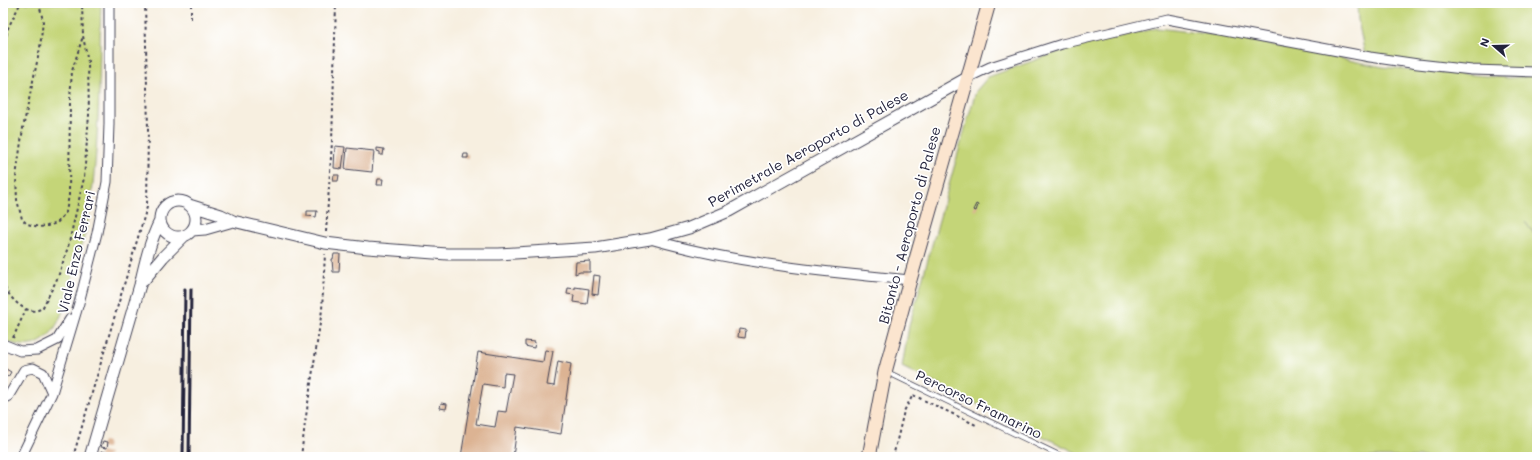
<svg xmlns="http://www.w3.org/2000/svg" width="1540" height="460" font-family="Mali,sans-serif">
	<style>
		.green { fill: #c4d578; stroke: #737c5a }
		.building { fill: #dcb393; fill-rule: evenodd }
		.lines { fill: none; stroke-linecap: round; stroke-linejoin: round }
		.service-casing { stroke: #424154; stroke-width: 6 }
		.minor-casing { stroke: #424154; stroke-width: 11 }
		.tertiary-casing { stroke: #424154; stroke-width: 13 }
		.secondary-casing { stroke: #424154; stroke-width: 15 }
		.path { stroke: #424154; stroke-width: 2; stroke-dasharray: 3 3; stroke-linecap: butt }
		.service { stroke: #fff; stroke-width: 4.5 }
		.minor { stroke: #fff; stroke-width: 9 }
		.tertiary { stroke: #fff; stroke-width: 11 }
		.secondary { stroke: #fbe5cf; stroke-width: 13 }
		.rail { stroke: #22223b; stroke-width: 3 }
		.labels { text-anchor: middle; dominant-baseline: central; stroke-width: 3.5; stroke-linejoin: round; paint-order: stroke }
		.street-label { font-size: 14px; fill: #22223b; stroke: #fff }
	</style>
	<rect width="100%" height="100%" fill="#fff"/>
	<filter id="ink" filterUnits="userSpaceOnUse"><feTurbulence type="fractalNoise" baseFrequency=".025" numOctaves="2"/><feDisplacementMap in="SourceGraphic" scale="8" xChannelSelector="R" yChannelSelector="G"/><feConvolveMatrix kernelMatrix="1 2 1 2 8 2 1 2 1" color-interpolation-filters="sRGB"/></filter>
	<filter id="wash" filterUnits="userSpaceOnUse"><feTurbulence type="fractalNoise" baseFrequency=".012" numOctaves="4" result="noise"/><feDisplacementMap in="SourceGraphic" scale="16" xChannelSelector="R" yChannelSelector="G"/><feGaussianBlur stdDeviation="0.9" result="paint"/><feColorMatrix in="noise" values="0 0 0 0 0 0 0 0 0 0 0 0 0 0 0 0 0 1.4 0 .05"/><feComposite in="paint" operator="in"/></filter>
	<g filter="url(#wash)">
		<rect width="100%" height="100%" fill="#f7efe0"/>
		<path class="green" d="M3,3H101C99,74 100,144 89,214C86,236 77,257 72,278C66,299 62,327 43,340C30,349 16,345 3,340Z
			M1357,3H1537V237L1525,222L1537,238V457H1085L902,367L909,326L964,132L976,91L988,77L1063,50L1157,28L1234,37L1383,67L1509,78L1525,77L1428,64L1366,60L1358,20Z"/>
		<g id="blocks">
			<path class="building" d="M335,146L345,147L342,169L334,168Z
				M347,148L374,151L372,172L345,169Z
				M377,148L384,149L383,155H380V152L377,151Z
				M464,154H468V158H463Z
				M334,175H339L338,181H333Z
				M378,179H383L382,185H377Z
				M976,204L978,205L976,211L973,210Z
				M307,211H317L316,217L307,216Z
				M334,254H340L339,272H333L332,259H333Z
				M590,261V272H580L575,274L576,262Z
				M594,275L600,276L598,295L592,294Z
				M575,287L589,289L587,304L573,302L574,295L567,294L568,288L575,289Z
				M739,329L746,330L745,338L738,337Z
				M525,341L535,342L534,348L525,346Z
				M545,350L553,351L547,385L554,386L558,361L571,364L561,434L517,427L513,457H461L478,352L543,362ZM504,373L513,374L506,412L498,411L495,427L476,424L483,384L503,387Z
				M6,369L11,372L8,377L4,374Z
				M441,403L447,404L446,409L440,408Z
				M103,441L108,442L107,448L101,447Z
				M101,451L109,453L107,457H99Z"/>
		</g>
	</g>
	<g filter="url(#ink)">
		<use href="#blocks" fill-opacity="0" stroke="#424154" stroke-width="1"/>
		<g class="lines">
			<g class="service-casing">
				<path id="service" d="M887,372L1063,457"/>
			</g>
			<g class="minor-casing">
				<path id="minor" d="M967,78L990,67L1062,44L1167,19L1370,57L1418,64L1472,70L1537,72
					M650,239C733,263 824,272 910,280
					M3,344L20,351L37,350L57,340L70,319
					M8,397L24,370L33,368L43,373L52,393
					M21,457L52,393L79,303L97,233L107,182L109,124V3"/>
			</g>
			<g class="tertiary-casing">
				<path id="tertiary" d="M160 219a18 18 0 1 1 36 0a18 18 0 1 1-36 0Z
					M189,205L221,215L233,221L325,243L368,248L447,254H499L595,248L650,239L689,228L729,211L967,78
					M192,230L205,229L233,221
					M143,281L163,257L184,236
					M90,457L140,285C145,263 150,241 160,221"/>
			</g>
			<g class="secondary-casing">
				<path id="secondary" d="M869,457L885,372L910,280L989,3"/>
			</g>
			<path class="path" d="M39,3L43,21L40,48L23,128L16,177L17,200L22,219L27,224L39,227L47,226L57,223L66,212L69,195L70,99L72,71L83,36
				M191,19V3
				M3,107L4,50L8,28L20,4L22,3
				M326,232L332,142L336,3
				M3,282C6,296 29,320 43,307L58,277L68,247L84,178L89,115L88,62L83,36L82,3
				M13,338L26,309
				M73,457L147,207L148,129L145,3
				M301,457L305,423L322,310L325,254
				M893,457L904,411L913,395L976,425"/>
			<use href="#service" class="service"/>
			<use href="#minor" class="minor"/>
			<use href="#tertiary" class="tertiary"/>
			<use href="#secondary" class="secondary"/>
			<path class="rail" d="M183,457L185,289
				M189,457L191,289"/>
		</g>
	</g>
	<g class="labels">
		<g class="street-label">
			<text transform="translate(808 148) rotate(-29)">Perimetrale Aeroporto di Palese</text>
			<text transform="translate(909 225) rotate(-75)">Bitonto - Aeroporto di Palese</text>
			<text transform="translate(76 252) rotate(-77)">Viale Enzo Ferrari</text>
			<text transform="translate(979 404) rotate(26)">Percorso Framarino</text>
		</g>
	</g>
	<rect width="1540" height="460" fill="none" stroke="#fff" stroke-width="16"/>
	<g transform="translate(1494 46) rotate(290)" stroke="#ffffff" stroke-width="3" paint-order="stroke">
	<path d="M0-3L7 15L0 10L-7 15Z" fill="#22223b"/>
	<text y="-6" font-size="11" font-weight="bold" text-anchor="middle" fill="#22223b">N</text>
	</g>
</svg>
